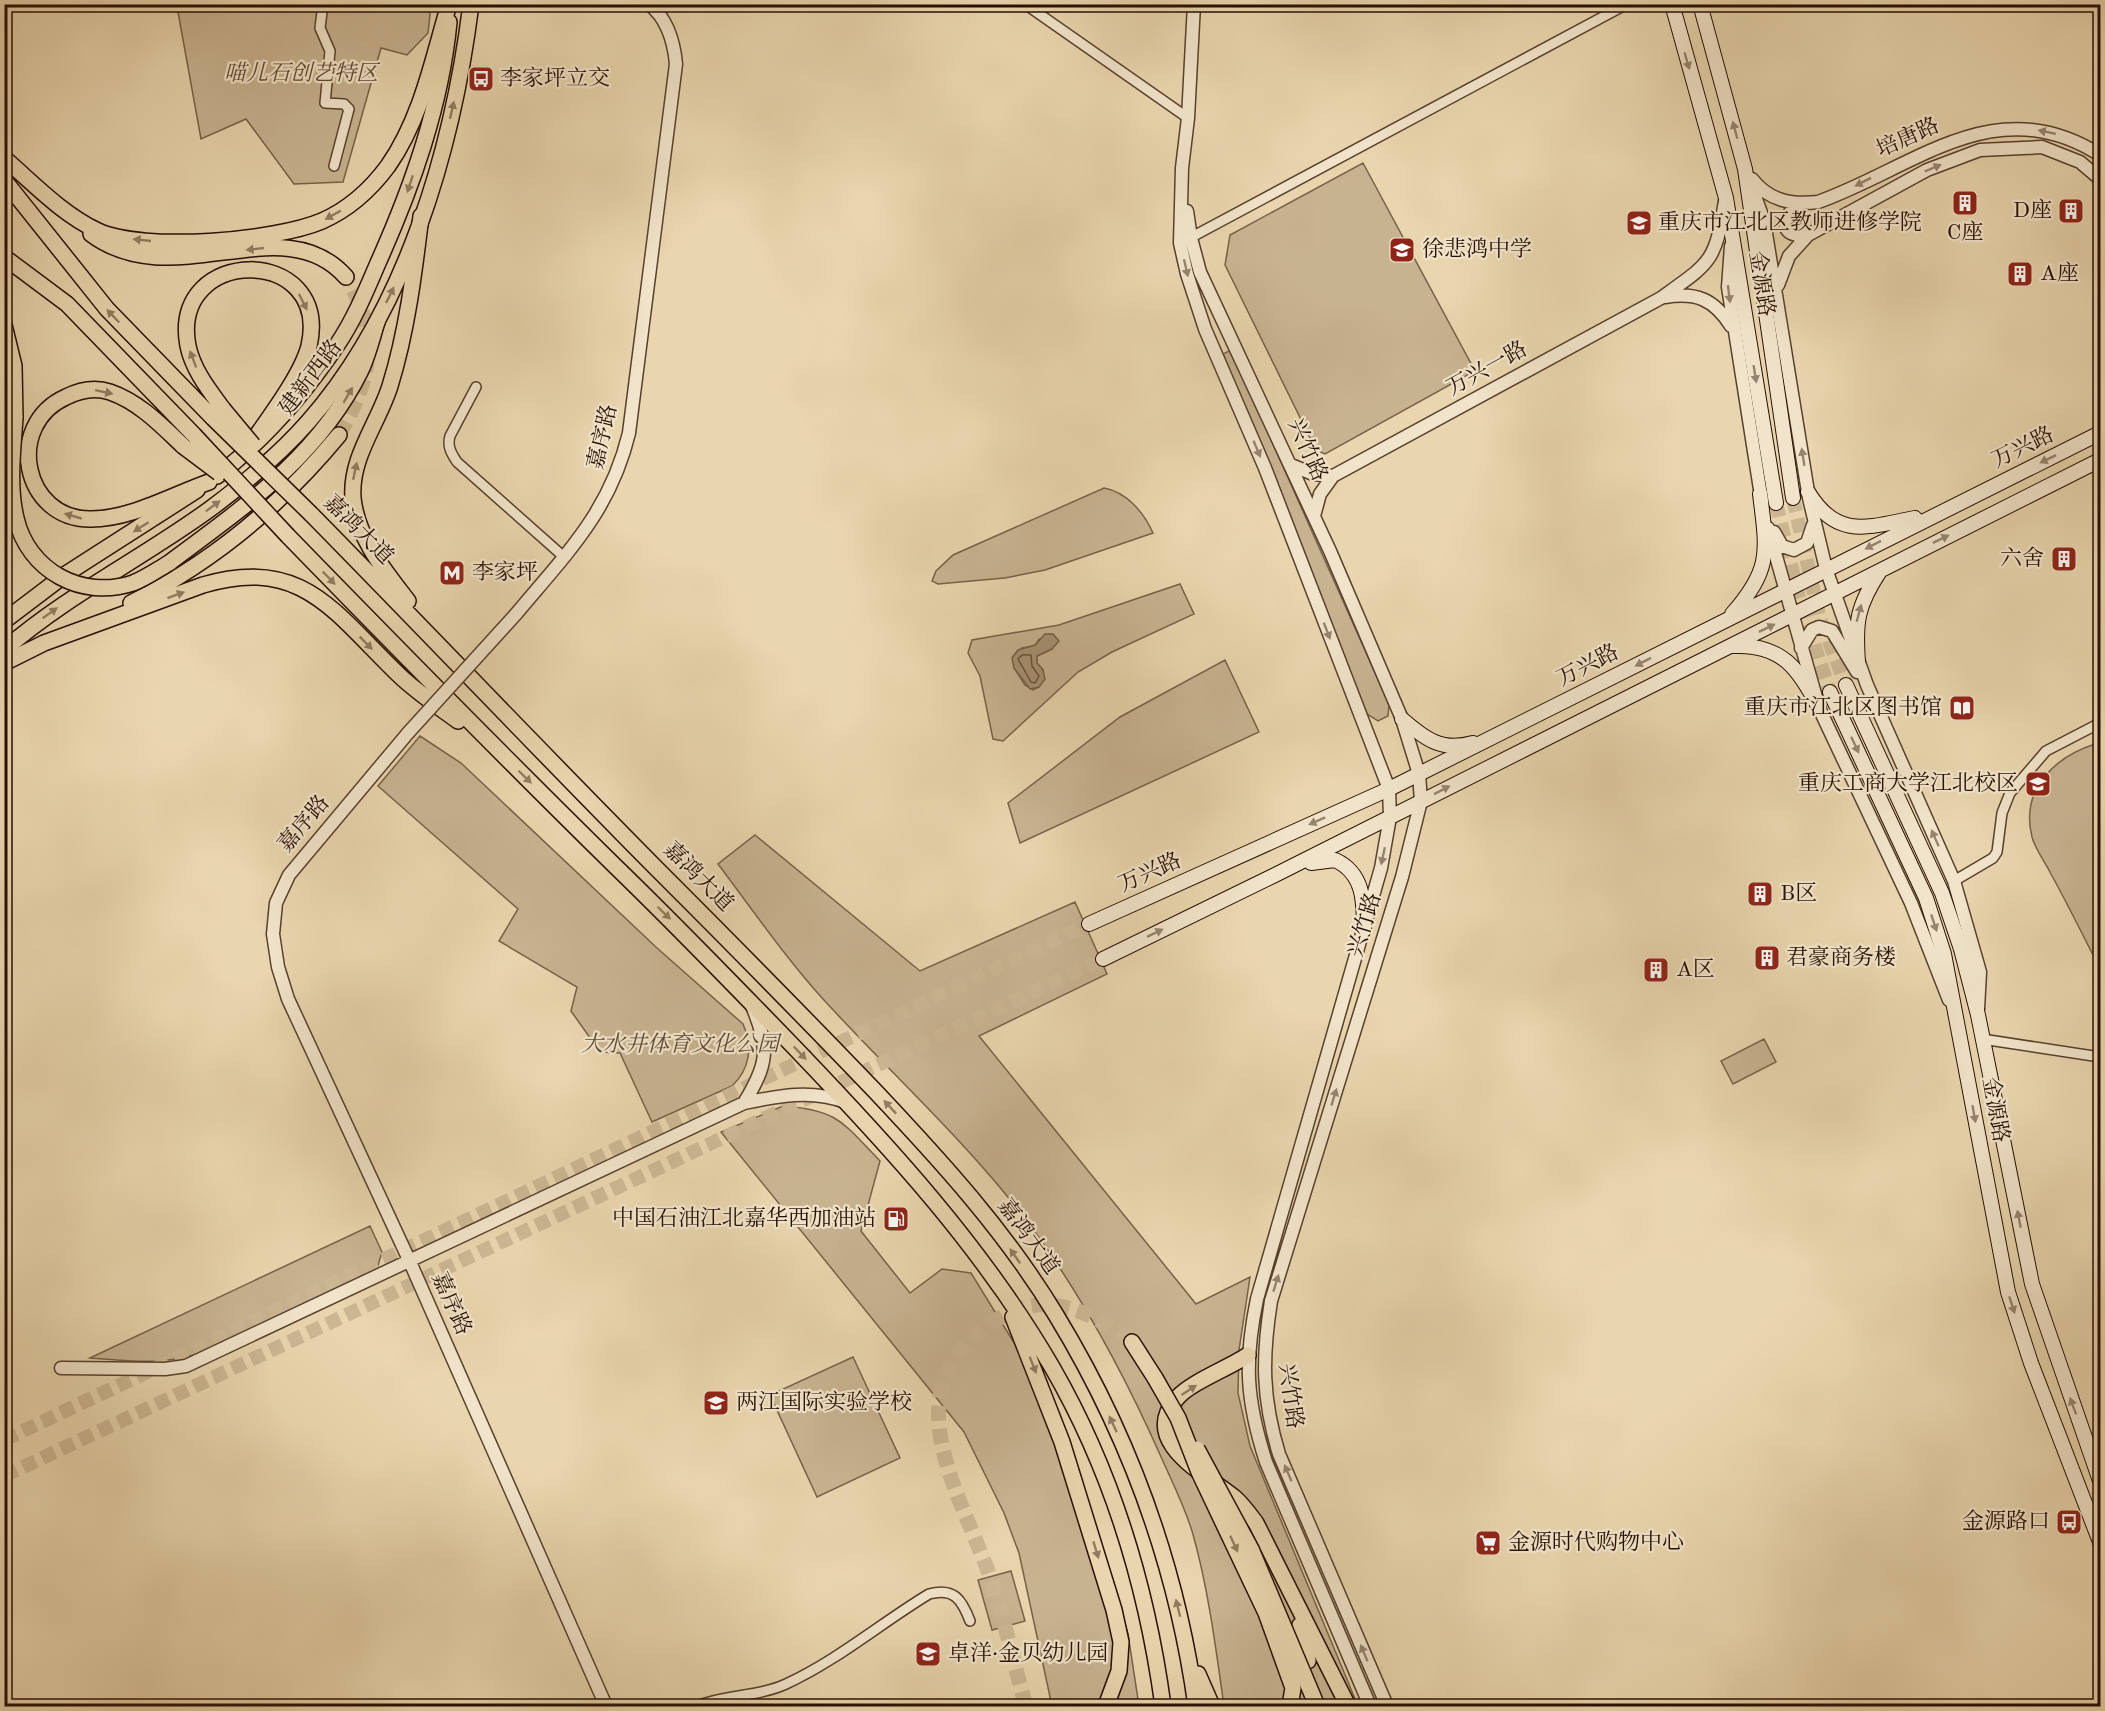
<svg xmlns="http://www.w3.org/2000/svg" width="2105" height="1711" font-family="'Old Standard TT','Noto Serif SC',serif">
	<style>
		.green { fill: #c8b391; stroke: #78614a; stroke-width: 1.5; fill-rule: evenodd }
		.water { fill: #a79274; stroke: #745e47; stroke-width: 1.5 }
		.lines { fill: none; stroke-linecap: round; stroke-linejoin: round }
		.shore { stroke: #68503c; stroke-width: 1.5 }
		.secondary-tunnel { stroke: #ccb794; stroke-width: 14; stroke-dasharray: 14 7; stroke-linecap: butt }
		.trunk-tunnel { stroke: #ccb794; stroke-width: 15; stroke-dasharray: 15 8; stroke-linecap: butt }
		.minor-casing { stroke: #58402e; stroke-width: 12 }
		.tertiary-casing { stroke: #58402e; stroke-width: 15 }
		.secondary-casing { stroke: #280f03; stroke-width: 16 }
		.primary-casing { stroke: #280f03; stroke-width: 18 }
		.trunk-casing { stroke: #280f03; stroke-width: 18 }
		.minor { stroke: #f1e4ca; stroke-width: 9 }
		.tertiary { stroke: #f1e4ca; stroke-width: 12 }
		.secondary { stroke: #f1e4ca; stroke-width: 14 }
		.primary { stroke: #e9d5ae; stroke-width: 15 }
		.trunk { stroke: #e9d5ae; stroke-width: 15 }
		.tertiary-bridge-casing { stroke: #58402e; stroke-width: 15; stroke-linecap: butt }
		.trunk-bridge-casing { stroke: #280f03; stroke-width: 18; stroke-linecap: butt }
		.tertiary-bridge { stroke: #f1e4ca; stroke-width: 12 }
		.trunk-bridge { stroke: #e9d5ae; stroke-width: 15 }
		.oneway { fill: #978470 }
		.oneway2 { fill: #927c61 }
		.labels { text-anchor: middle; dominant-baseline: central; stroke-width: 4.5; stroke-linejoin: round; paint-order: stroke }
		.park-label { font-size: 22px; font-style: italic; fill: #604835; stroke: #f1e4ca }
		.poi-label { font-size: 22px; fill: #280f03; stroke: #f1e4ca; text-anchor: start }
		.street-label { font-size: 22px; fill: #280f03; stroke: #f1e4ca }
	</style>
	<rect width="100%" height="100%" fill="#e9d5ae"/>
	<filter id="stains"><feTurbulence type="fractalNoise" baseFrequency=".00333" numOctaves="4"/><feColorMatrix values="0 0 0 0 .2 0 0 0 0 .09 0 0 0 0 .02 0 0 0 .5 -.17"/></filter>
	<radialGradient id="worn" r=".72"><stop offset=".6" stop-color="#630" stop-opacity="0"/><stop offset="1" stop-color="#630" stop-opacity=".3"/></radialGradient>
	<path class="green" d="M190,4L431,5L428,33L407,55L381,48L343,182L294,184L246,119L201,139L178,12Z
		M1363,163L1475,371L1325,454L1316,450L1225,265L1230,235Z
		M1231,350L1389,704L1388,716L1378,721L1367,714L1223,354Z
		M1104,488C1127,492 1144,513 1153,533L1045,570L1005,578L938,584L932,581L936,571L953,555Z
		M1180,584L1194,614L1112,652L1078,672L1003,741L993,739L980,676L968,653L972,640L1059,625ZM1039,639L1052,649L1037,656V663L1043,670L1039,687L1033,690L1025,685L1014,668L1022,648L1035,646Z
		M1225,660L1259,732L1020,843L1008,803L1120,717Z
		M420,736L461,763L657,948L743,1024C753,1047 750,1069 732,1086L652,1122L620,1053L600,1052L571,1011L577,987L499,941L518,909L378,786Z
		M2095,744H2100V969C2084,937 2068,905 2051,874C2045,862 2035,849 2032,837C2020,789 2055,757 2095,744Z
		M755,835L920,971L1075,902L1107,974L979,1036L1196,1304L1250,1277L1239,1350L1238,1393L1250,1446L1358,1706H1224C1216,1650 1209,1593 1194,1538C1187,1511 1173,1484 1162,1459C1123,1371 1072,1277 1012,1202C954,1130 885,1067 823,999C785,957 752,909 718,864Z
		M1764,1039L1776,1062L1733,1084L1721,1061Z
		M783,1106C839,1110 843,1123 880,1161L861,1231L910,1293L942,1269L971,1273L1024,1359L1078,1475L1095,1523L1128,1634L1139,1706H1052L1019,1553L1004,1513L964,1432L721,1132Z
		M370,1226L382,1252L377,1269L203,1352C165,1366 130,1361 90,1358Z
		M853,1357L900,1458L817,1497L770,1395Z
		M1011,1571L1025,1621L992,1630L978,1580Z"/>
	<path class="water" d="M1045,634H1053L1059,641L1052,649L1037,656V663L1043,670L1045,679L1039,687L1030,689L1014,668L1012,658L1018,650L1035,645Z"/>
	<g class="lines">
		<path class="shore" d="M1022,655H1031L1032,666L1039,676L1035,683L1031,682L1018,659Z"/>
		<path class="secondary-tunnel" d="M1793,498L1819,616L1846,685
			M1776,503L1800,602L1830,692
			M4,1440L1089,924
			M4,1476L1103,959"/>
		<path class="trunk-tunnel" d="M339,435C371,379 381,335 346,277
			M1026,1706C1013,1662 1004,1615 988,1571C954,1480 889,1381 1003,1316C1048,1290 1096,1314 1132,1342"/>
		<g class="minor-casing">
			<path id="minor" d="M323,4L320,28L330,51L325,103L344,104L349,109L334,166
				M1025,4L1188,118
				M1188,239L1627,4
				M476,387L450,436C447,446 451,453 457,462L564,557
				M1954,881L1993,858L1997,852L2002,813L2010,793L2046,751L2100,723
				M1982,1039L2100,1057
				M697,1706C725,1694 758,1697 786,1684C838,1660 881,1623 929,1594C954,1587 962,1600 970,1621"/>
		</g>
		<g class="tertiary-casing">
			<path id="tertiary" d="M1194,4L1188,118L1182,168L1180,243L1187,274L1205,329L1265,468L1389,789L1390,817L1381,868L1257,1299C1244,1362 1246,1400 1266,1462L1370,1706
				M1752,179C1769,201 1792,205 1818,202C1914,168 1996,88 2100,155
				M1751,185L1764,221L1809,498L1826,569L1867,685L1954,881L1980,972L1978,1009
				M1800,204C1779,217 1780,239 1808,235
				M1187,211L1191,238L1200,272L1330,551L1402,719L1419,774L1421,801L1402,877L1271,1301C1262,1358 1262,1398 1279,1454L1387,1706
				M1731,246L1728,287L1762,502
				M1778,285L1789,256L1808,235L1927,170L1980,150L2042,147L2080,162L2100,179
				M1665,297C1696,292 1714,299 1731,326
				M1291,465L1313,474L1333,476L1320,494L1314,516
				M1333,476L1661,298C1711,262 1715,263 1725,201
				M1768,528L1819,708L1911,903L1949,1000
				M1774,532L1782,546L1794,550L1807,543L1813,525
				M516,614C566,554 610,512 629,433L676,64C674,42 668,19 649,4
				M1801,648L1812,630L1819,627L1832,631L1857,672
				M408,733L289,875L276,903L273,934L278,967L288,999L410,1262L606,1706
				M744,1103C768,1064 770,1049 752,1006
				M61,1368L165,1369L186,1366L744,1103C778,1096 812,1089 845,1102"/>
		</g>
		<g class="secondary-casing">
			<path id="secondary" d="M1672,4L1726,198L1776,503
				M1700,4L1745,169L1793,498
				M1808,492C1837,540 1868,527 1915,518
				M1732,614C1772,569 1767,551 1760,494
				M1734,646C1782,644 1799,669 1819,708
				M1858,662C1855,622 1857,606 1880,571
				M1846,685L1942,893L1961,949L1978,1015L2032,1284L2100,1481
				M1830,692L1926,898L1944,954L2008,1292L2031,1363L2100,1542
				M1402,719C1425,739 1442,752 1473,743
				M1311,863L1335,860C1364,873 1364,902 1364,930
				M1089,924L1389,789L2100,433
				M1103,959L1275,875L2100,460"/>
		</g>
		<g class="primary-casing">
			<path id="primary" d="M217,476C264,440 304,394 337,345C354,320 366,291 378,263C412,187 441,106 449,22
				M4,621L66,574L197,490
				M4,650C67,595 143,558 210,509C245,483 280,454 308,422C406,311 453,148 471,4"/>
		</g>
		<g class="trunk-casing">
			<path id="trunk" d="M4,158C34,184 62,214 98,231C144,252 275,241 322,221C349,209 371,189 388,166C421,119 433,59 449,4
				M4,180L107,309L213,418
				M91,234C174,296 283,205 346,277
				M4,257L67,304L194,435
				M4,325L14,366L15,417
				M223,409C209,390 193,370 188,346C169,245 332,244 309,346C301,377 264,424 246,451
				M183,446C161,425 139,402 110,392C95,387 80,390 66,397C4,425 23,520 91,519C131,519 172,495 209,482
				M311,514C427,632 540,751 656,868C730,942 803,1016 875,1091C941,1161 1006,1232 1056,1315C1129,1435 1177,1568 1196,1706
				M288,536C396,647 505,758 615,866C676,925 735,986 794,1047C889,1146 983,1248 1052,1367C1112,1471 1147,1588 1163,1706
				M169,563C244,507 319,456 361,370C368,355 372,338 377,322
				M408,601C385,571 357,538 353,498C350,457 378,424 390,386C407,331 414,274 421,216
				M131,603C211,563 282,504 339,435
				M4,663L44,643L203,585C303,555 335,614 400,676C418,693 439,707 458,721
				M1013,1317L1062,1442L1114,1610L1121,1642L1119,1671L1106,1706
				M1132,1342L1155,1378
				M1248,1355C1229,1368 1191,1382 1177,1398C1138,1443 1208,1475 1235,1498C1243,1505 1250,1515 1256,1523L1348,1706
				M1300,1625L1308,1661
				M1198,1674L1212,1706"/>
		</g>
		<use href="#minor" class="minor"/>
		<use href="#tertiary" class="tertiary"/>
		<use href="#secondary" class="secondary"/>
		<use href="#primary" class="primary"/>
		<use href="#trunk" class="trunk"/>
		<g class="tertiary-bridge-casing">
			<path id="tertiary-bridge" d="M408,733L516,614"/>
		</g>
		<g class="trunk-bridge-casing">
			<path id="trunk-bridge" d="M223,409L253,445
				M15,417C13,450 8,485 16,518C28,571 82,600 133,583C146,578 157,570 169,563
				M213,418L311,514
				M194,435L288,536
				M183,446L219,473
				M1155,1378L1178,1418L1199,1472L1266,1613L1293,1688L1290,1706
				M1197,1449L1251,1549L1317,1706"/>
		</g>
		<use href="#tertiary-bridge" class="tertiary-bridge"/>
		<use href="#trunk-bridge" class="trunk-bridge"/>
	</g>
	<defs><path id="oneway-solid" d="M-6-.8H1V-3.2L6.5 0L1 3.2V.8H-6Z" transform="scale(1.5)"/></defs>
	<g class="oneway">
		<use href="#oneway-solid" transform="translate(1687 61) rotate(74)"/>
		<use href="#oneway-solid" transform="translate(1735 130) rotate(-105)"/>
		<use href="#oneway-solid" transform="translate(2047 132) rotate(-168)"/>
		<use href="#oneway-solid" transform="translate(1933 168) rotate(-23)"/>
		<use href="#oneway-solid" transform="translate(1863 182) rotate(153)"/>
		<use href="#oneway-solid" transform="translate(1186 268) rotate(77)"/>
		<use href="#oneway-solid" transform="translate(1729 294) rotate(83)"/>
		<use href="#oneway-solid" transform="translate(1755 374) rotate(81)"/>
		<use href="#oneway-solid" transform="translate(1257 449) rotate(67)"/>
		<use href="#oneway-solid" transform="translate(1803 457) rotate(-99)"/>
		<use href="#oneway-solid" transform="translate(2048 459) rotate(154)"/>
		<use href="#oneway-solid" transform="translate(1941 539) rotate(-26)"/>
		<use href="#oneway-solid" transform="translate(1873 545) rotate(153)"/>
		<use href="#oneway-solid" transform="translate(1859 613) rotate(-75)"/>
		<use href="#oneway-solid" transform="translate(1767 628) rotate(-26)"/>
		<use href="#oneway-solid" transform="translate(1327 631) rotate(69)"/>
		<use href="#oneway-solid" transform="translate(1643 662) rotate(153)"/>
		<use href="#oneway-solid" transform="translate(1855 745) rotate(65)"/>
		<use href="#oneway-solid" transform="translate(1442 790) rotate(-27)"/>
		<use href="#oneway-solid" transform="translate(1317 821) rotate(156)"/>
		<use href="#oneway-solid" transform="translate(1935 838) rotate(-114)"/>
		<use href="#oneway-solid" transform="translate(1383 856) rotate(102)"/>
		<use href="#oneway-solid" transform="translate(1934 923) rotate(72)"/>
		<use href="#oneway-solid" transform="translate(1155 933) rotate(-26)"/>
		<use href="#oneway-solid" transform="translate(1334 1097) rotate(-73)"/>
		<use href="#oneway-solid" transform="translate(1974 1114) rotate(80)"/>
		<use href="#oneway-solid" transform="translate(2019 1219) rotate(-101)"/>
		<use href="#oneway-solid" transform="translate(1276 1283) rotate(-73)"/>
		<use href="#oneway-solid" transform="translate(2012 1305) rotate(72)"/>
		<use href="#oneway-solid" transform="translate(2073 1406) rotate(-110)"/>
		<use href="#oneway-solid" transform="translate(1288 1473) rotate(-113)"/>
		<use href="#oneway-solid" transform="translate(1364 1653) rotate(-113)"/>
	</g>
	<g class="oneway2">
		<use href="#oneway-solid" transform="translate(452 110) rotate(-77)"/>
		<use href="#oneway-solid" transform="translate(410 184) rotate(108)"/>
		<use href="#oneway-solid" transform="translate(333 215) rotate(151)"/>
		<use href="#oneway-solid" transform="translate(142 240) rotate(-174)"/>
		<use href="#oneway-solid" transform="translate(255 249) rotate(174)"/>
		<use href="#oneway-solid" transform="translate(390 295) rotate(-64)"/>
		<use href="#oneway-solid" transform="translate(303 302) rotate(63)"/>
		<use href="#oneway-solid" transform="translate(113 316) rotate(-134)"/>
		<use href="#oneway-solid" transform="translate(193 359) rotate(-111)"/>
		<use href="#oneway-solid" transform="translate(104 392) rotate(12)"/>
		<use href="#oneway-solid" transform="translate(348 395) rotate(-60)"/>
		<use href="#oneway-solid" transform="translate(355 471) rotate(-78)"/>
		<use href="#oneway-solid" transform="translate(213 506) rotate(-37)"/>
		<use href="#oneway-solid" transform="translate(73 516) rotate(-164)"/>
		<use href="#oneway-solid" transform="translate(141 527) rotate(148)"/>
		<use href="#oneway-solid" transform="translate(329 578) rotate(46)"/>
		<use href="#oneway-solid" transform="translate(176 595) rotate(-20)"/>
		<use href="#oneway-solid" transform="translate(50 613) rotate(-36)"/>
		<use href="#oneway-solid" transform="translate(366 643) rotate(45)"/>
		<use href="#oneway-solid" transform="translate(525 777) rotate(44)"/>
		<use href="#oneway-solid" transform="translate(664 913) rotate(44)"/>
		<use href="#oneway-solid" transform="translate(800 1053) rotate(46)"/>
		<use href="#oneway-solid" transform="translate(890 1107) rotate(-133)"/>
		<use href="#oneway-solid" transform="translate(1015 1256) rotate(-125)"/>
		<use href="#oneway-solid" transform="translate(1033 1365) rotate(68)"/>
		<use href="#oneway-solid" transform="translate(1189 1390) rotate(-33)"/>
		<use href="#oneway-solid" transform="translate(1113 1424) rotate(-115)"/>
		<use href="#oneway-solid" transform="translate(1234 1544) rotate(65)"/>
		<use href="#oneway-solid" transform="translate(1096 1550) rotate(73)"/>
		<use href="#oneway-solid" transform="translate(1178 1608) rotate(-104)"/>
	</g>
	<defs>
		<g id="bus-square" transform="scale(1.35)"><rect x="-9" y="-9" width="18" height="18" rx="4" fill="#8f2418" stroke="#f1e4ca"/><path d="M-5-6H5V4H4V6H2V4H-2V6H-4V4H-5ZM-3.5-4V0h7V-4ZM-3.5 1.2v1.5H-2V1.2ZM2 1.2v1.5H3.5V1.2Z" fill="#fff"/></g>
		<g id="building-square" transform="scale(1.35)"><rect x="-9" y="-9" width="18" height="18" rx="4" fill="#8f2418" stroke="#f1e4ca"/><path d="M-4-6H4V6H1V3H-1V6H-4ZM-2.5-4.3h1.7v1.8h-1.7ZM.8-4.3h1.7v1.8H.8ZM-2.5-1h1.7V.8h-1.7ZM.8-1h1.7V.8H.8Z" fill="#fff"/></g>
		<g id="university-square" transform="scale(1.35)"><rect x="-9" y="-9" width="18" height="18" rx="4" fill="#8f2418" stroke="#f1e4ca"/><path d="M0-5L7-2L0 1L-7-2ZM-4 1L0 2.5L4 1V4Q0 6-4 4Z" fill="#fff"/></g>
		<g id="school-square" transform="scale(1.35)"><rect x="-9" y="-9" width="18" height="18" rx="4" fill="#8f2418" stroke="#f1e4ca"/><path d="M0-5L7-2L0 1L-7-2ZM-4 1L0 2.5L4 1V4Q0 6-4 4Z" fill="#fff"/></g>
		<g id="metro-square" transform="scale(1.35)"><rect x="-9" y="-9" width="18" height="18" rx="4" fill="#8f2418" stroke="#f1e4ca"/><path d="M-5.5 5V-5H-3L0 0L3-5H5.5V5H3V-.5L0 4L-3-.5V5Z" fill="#fff"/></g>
		<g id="library-square" transform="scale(1.35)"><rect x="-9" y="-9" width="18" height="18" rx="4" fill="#8f2418" stroke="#f1e4ca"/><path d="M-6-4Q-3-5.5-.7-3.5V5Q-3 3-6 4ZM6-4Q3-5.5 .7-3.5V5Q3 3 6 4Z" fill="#fff"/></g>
		<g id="fuel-square" transform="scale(1.35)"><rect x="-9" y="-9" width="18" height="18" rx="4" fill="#8f2418" stroke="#f1e4ca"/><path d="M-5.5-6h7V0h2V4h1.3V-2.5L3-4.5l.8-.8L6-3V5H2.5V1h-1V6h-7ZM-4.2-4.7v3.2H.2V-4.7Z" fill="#fff"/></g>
		<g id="supermarket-square" transform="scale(1.35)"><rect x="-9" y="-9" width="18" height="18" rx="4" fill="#8f2418" stroke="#f1e4ca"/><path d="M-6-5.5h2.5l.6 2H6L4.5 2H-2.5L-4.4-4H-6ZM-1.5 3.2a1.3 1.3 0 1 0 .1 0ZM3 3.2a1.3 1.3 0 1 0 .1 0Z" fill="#fff"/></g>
	</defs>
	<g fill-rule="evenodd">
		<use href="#bus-square" x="481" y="79"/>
		<use href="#building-square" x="1965" y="203"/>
		<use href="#building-square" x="2071" y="211"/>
		<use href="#university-square" x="1639" y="223"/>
		<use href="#school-square" x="1402" y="250"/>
		<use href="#building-square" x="2020" y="274"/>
		<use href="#building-square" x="2064" y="559"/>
		<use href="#metro-square" x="452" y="573"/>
		<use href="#library-square" x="1962" y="708"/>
		<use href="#university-square" x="2038" y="784"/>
		<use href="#building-square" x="1760" y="894"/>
		<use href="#building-square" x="1767" y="958"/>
		<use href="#building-square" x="1656" y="970"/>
		<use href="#fuel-square" x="896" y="1219"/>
		<use href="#school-square" x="716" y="1403"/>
		<use href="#bus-square" x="2069" y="1522"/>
		<use href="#supermarket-square" x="1488" y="1543"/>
		<use href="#school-square" x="928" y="1654"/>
	</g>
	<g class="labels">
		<g class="park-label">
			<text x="301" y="74">喵儿石创艺特区</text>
			<text x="680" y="1045">大水井体育文化公园</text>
		</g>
		<g class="poi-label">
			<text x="500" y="79">李家坪立交</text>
			<text x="2052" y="211" text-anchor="end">D座</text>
			<text x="1658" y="223">重庆市江北区教师进修学院</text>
			<text x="1965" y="233" text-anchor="middle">C座</text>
			<text x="1422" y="250">徐悲鸿中学</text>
			<text x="2040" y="274">A座</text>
			<text x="2044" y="559" text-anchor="end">六舍</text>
			<text x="472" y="573">李家坪</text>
			<text x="1942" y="708" text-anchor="end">重庆市江北区图书馆</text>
			<text x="2018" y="784" text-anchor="end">重庆工商大学江北校区</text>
			<text x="1780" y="894">B区</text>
			<text x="1786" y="958">君豪商务楼</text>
			<text x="1676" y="970">A区</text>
			<text x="876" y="1219" text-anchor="end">中国石油江北嘉华西加油站</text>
			<text x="736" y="1403">两江国际实验学校</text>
			<text x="2050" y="1522" text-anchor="end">金源路口</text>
			<text x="1508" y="1543">金源时代购物中心</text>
			<text x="948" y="1654">卓洋·金贝幼儿园</text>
		</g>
		<g class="street-label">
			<text transform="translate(1908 138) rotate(-24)">培唐路</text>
			<text transform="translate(1761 284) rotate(81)">金源路</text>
			<text transform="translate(1487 369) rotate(-29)">万兴一路</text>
			<text transform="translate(311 378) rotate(-53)">建新西路</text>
			<text transform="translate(603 437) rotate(-77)">嘉序路</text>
			<text transform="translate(2023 448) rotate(-26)">万兴路</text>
			<text transform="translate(1307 450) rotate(66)">兴竹路</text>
			<text transform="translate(358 530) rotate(45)">嘉鸿大道</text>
			<text transform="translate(1588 666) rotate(-27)">万兴路</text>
			<text transform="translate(304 824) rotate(-50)">嘉序路</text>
			<text transform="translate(1150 873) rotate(-24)">万兴路</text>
			<text transform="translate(698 877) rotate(45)">嘉鸿大道</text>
			<text transform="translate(1365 925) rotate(-73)">兴竹路</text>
			<text transform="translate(1995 1110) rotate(80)">金源路</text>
			<text transform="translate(1028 1237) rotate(54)">嘉鸿大道</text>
			<text transform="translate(451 1304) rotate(66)">嘉序路</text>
			<text transform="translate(1290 1396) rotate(82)">兴竹路</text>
		</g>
	</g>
	<rect width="2105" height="1711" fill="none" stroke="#e9d5ae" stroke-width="24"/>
	<rect x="6" y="6" width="2093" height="1699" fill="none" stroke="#280f03" stroke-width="3"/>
	<rect x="12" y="12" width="2081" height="1687" fill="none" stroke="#280f03" stroke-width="1.5"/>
	<rect width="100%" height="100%" filter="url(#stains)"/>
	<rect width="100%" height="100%" fill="url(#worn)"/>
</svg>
